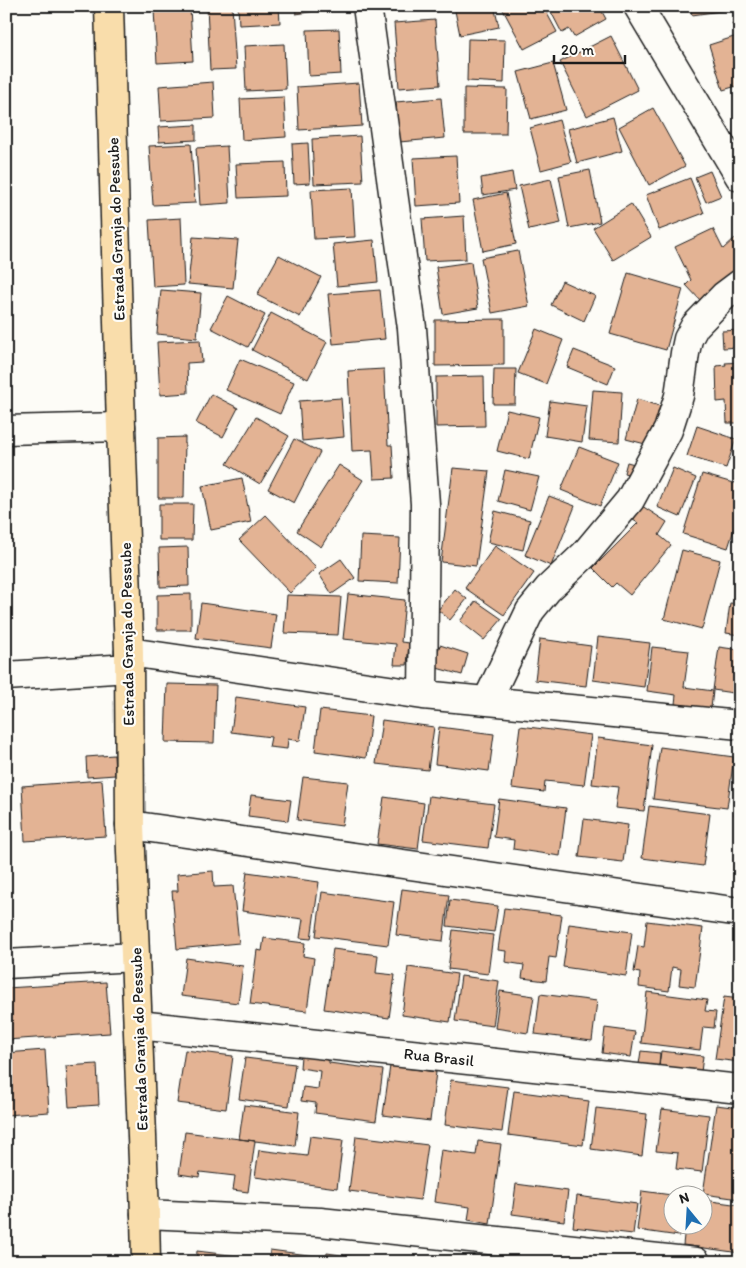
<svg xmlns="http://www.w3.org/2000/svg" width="746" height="1268" font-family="Itim,sans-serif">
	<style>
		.building { fill: #e3b394; stroke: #1c1c1c }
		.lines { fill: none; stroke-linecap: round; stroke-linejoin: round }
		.minor-casing { stroke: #1c1c1c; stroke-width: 31 }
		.major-casing { stroke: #1c1c1c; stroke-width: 31 }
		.minor { stroke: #fdfcf7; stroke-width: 28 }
		.major { stroke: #f9ddab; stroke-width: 28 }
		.labels { text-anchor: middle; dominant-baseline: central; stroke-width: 4.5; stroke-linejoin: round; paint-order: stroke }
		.street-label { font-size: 16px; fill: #1c1c1c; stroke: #fdfcf7 }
	</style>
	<rect width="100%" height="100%" fill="#fdfcf7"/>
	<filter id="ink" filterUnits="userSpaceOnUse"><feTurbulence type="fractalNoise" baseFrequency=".02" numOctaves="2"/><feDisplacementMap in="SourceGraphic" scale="10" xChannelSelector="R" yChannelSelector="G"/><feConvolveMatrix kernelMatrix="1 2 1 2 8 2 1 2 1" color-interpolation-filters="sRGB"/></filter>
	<g filter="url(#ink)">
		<path class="building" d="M207,6H232L236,69L210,70Z
			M238,6H279L280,23L239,25Z
			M295,6H328V9L296,14Z
			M454,6H494L499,27L460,35Z
			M501,6H543L557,32L524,49Z
			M548,6H599L606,19L574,37L569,29L562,33Z
			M690,6H728V10L692,15Z
			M738,6H740V28L732,25Z
			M190,8L193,61L157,63L154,10Z
			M435,20L440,85L399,88L394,23Z
			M339,29L341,74L309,76L307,30Z
			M740,35V85L723,90L709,45Z
			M611,36L638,90L587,116L560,62Z
			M468,39L505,40L504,83L467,81Z
			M284,44L286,89L246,91L244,46Z
			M553,63L566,110L531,119L518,72Z
			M213,82L215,118L161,121L159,86Z
			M359,83L362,126L299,130L297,87Z
			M464,88L507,89L506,134H464Z
			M284,97L286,137L242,140L240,99Z
			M441,98L445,138L399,142L396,102Z
			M653,108L685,166L649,185L619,127Z
			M613,117L622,151L577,163L568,129Z
			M559,120L571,162L541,170L530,128Z
			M196,125V140L159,142L158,127Z
			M360,136L363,182L314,184L312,139Z
			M308,143L310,183L294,184L292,144Z
			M191,144L195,203L153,205L149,146Z
			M227,146L230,203L200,205L196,148Z
			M456,156L459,203L416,206L413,158Z
			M285,162L286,196L238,198L236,164Z
			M590,170L600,222L569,228L559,176Z
			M710,171L721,196L706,202L695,177Z
			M512,172L515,190L483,195L481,178Z
			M690,178L704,213L659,230L646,195Z
			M551,179L561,223L529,230L519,186Z
			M352,188L355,237L314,239L311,190Z
			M506,193L516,244L483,251L473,200Z
			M631,204L651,237L613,260L593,228Z
			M464,216L466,259L425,261L422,219Z
			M181,218L184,285L153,287L149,220Z
			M713,229L723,249L735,238L740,243V264L701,301L686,285L691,280L675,247Z
			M193,237L238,240L233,288L188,284Z
			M374,240L378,282L337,286L333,244Z
			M518,251L529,306L492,313L481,258Z
			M279,255L321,277L300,317L257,295Z
			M471,262L478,308L443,314L436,267Z
			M628,273L683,289L666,350L610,334Z
			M562,281L595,296L584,321L551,305Z
			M161,290L201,293L197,338L157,334Z
			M380,290L385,339L333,344L328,294Z
			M228,296L265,315L248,347L211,328Z
			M271,313L327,342L308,379L252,350Z
			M504,319V365L435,366V320Z
			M536,329L563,340L546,384L518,373Z
			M740,330V347L723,348L722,331Z
			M200,340L202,362L187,363L188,393L160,395L157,342Z
			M574,350L615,366L608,384L567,367Z
			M240,359L294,382L280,414L226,390Z
			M740,362V423H727L726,401L717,402L716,366L726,365L725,363Z
			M384,369L388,445H392L394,478L374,479L372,450L352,451L348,371Z
			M494,369H516L515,404H493Z
			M484,376L485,426L436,427V377Z
			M593,390L622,392L619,442L589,440Z
			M211,394L238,408L223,437L196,423Z
			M341,398L344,437L302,441L299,401Z
			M637,399L660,406L649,445L626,439Z
			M550,401L587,406L582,442L545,436Z
			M507,410L539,417L529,459L497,451Z
			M256,417L289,436L260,484L227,464Z
			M697,426L736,439L726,468L687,456Z
			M185,437L184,498H158V438Z
			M294,439L320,452L294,503L268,489Z
			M579,447L618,462L600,506L561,490Z
			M627,462L638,465L634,476L624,473Z
			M339,465L363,480L321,547L297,531Z
			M453,468L489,471L476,566L441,562Z
			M673,468L696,478L680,517L657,507Z
			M505,470L539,477L530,510L498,501Z
			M702,474L740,485V511L728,548L683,534Z
			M242,478L251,522L211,530L202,486Z
			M549,496L575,506L551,566L525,555Z
			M159,504H193L192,540H159Z
			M642,506L667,522L659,535L671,545L630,595L616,583L612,587L593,568L638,523L633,520Z
			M495,511L530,520L523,550L488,542Z
			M266,515L316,568L290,593L239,540Z
			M361,536L400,538L398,583L359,581Z
			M495,546L534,573L504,615L465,588Z
			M188,547L189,586L160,587L159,548Z
			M682,550L720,560L702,629L664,619Z
			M341,559L355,578L332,594L319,574Z
			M455,589L467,599L450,620L438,610Z
			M191,594V630H157V595Z
			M348,594L405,600L401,642L409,643L407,665H394L396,644L343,639Z
			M287,595L341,597L338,635L284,633Z
			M476,601L502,619L484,640L460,621Z
			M6,603H9L10,653H6Z
			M201,603L276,614L271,648L196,638Z
			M730,603L740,604V635L726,633Z
			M598,637L650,643L644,687L593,680Z
			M540,639L591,646L586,686L535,680Z
			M440,645L468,654L462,675L433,667Z
			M652,647L689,651L684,687L713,691L711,708L675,704L676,695L647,691Z
			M719,647L740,650V694L713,690Z
			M167,684L216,685L214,743L165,742Z
			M236,697L305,707L300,741L288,739L287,749L269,747L271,737L231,732Z
			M320,710L371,716L366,758L315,751Z
			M382,720L434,727L428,770L376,764Z
			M520,726L591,735L584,785L545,781L544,792L512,788Z
			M439,727L494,734L489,771L435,764Z
			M598,738L652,745L644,811L615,808L618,787L592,784Z
			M660,747L734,757L727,808L653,799Z
			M114,755L115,775L87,777L86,757Z
			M740,772V816L734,815Z
			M303,777L348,782L342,826L297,820Z
			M102,780L106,836L25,841L22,786Z
			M251,795L291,800L288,821L248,816Z
			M429,796L494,804L488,848L423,840Z
			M384,797L424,803L418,849L377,844Z
			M499,799L566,808L560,856L513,849L514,840L494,837Z
			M649,806L710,814L703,866L642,858Z
			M584,819L628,825L623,862L579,857Z
			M213,871L214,887L233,886L239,943L177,949L172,891H178L177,874Z
			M247,872L319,882L311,939L300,938L303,919L242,911Z
			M402,889L449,895L443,941L396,935Z
			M322,892L394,902L388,945L316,936Z
			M450,900L498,906L494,932L447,926Z
			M504,908L562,915L556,958L549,957L546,981L522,978L524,965L505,962L506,951L498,950Z
			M647,921L703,928L695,987L679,985L681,969L672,967L669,991L639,987L640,973L634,972L638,946L644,947Z
			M569,924L632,932L626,976L563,967Z
			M453,930L493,935L488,974L448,969Z
			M264,938L305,943L303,956L314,958L307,1011L250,1004L257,950L262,951Z
			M333,949L378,955L376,973L395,975L389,1018L324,1009Z
			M186,958L243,966L238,1003L181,996Z
			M408,967L457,974L450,1022L402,1015Z
			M461,976L499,981L493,1026L455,1021Z
			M106,982L110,1033L6,1040V988Z
			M500,991L534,996L528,1033L495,1028Z
			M647,992L707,1000L705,1011L716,1012L714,1028L703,1027L700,1050L641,1043Z
			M540,994L597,1001L592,1041L535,1034Z
			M724,997L740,999V1062L715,1059Z
			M605,1028L635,1032L631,1057L602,1053Z
			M45,1050L49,1112L6,1115V1053Z
			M185,1050L233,1056L226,1109L177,1103Z
			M641,1051L660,1053L659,1066L639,1064Z
			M661,1051L703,1056L701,1072L659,1066Z
			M301,1056L329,1060V1063L383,1070L376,1121L315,1113L316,1103L301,1101L303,1087L318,1089L320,1071L300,1068Z
			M245,1058L295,1064L289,1106L239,1099Z
			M97,1064L99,1105L69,1107L66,1066Z
			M390,1066L436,1072L430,1121L383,1115Z
			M451,1080L508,1087L502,1132L445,1125Z
			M514,1091L589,1101L583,1145L508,1135Z
			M244,1105L299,1112L295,1146L239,1139Z
			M716,1105L740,1108V1199L703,1194Z
			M596,1108L647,1114L642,1156L591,1149Z
			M662,1109L709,1115L702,1172L676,1169L678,1153L656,1151Z
			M185,1132L255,1141L248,1192L233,1190L235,1176L200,1172L199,1177L179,1174Z
			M310,1136L343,1140L337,1188L255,1177L259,1150L307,1156Z
			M356,1136L428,1145L420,1200L349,1191Z
			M478,1141L501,1144L490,1224L468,1220L470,1207L434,1202L441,1150L476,1155Z
			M516,1184L568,1191L564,1221L512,1214Z
			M642,1191L679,1196H674V1226H681L679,1236L637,1230Z
			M577,1196L637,1204L633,1234L573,1227Z
			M704,1200L740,1205V1253L683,1245L685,1226H704Z
			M270,1250L316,1256L315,1262H269Z
			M197,1251L246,1257L245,1262H196Z
			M327,1253L376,1260V1262H326Z"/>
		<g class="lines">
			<g class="minor-casing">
				<path id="minor" d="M367,6L412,328L425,504L423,695
					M638,6L740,177
					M6,430L121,427
					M129,652L423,695L740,725
					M6,676L129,668
					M487,701L530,611L548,589L585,554L630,500L668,430L679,396L685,353L688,339L695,326L724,296L740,284
					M130,825L740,912
					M6,964L135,957
					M138,1025L740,1089
					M145,1214L320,1222L696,1262"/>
			</g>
			<g class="major-casing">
				<path id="major" d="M109,6L121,427L129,652L130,825L145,1214L146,1262"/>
			</g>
			<use href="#minor" class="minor"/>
			<use href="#major" class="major"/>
		</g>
	</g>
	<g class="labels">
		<g class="street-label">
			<text transform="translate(116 229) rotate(-92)">Estrada Granja do Pessube</text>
			<text transform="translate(127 634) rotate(-91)">Estrada Granja do Pessube</text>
			<text transform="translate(139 1039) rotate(-92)">Estrada Granja do Pessube</text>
			<text transform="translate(439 1057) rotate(6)">Rua Brasil</text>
		</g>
	</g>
	<rect width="746" height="1268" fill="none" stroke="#fdfcf7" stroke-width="25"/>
	<rect x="12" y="12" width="721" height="1243" fill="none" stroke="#1c1c1c" stroke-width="2" filter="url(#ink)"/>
	<g transform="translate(688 1210) rotate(342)"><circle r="24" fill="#fdfcf7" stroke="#a3a29f"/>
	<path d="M0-4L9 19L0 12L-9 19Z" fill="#1f6fb2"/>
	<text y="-8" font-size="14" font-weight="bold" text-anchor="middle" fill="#1c1c1c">N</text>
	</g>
	<path d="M554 55v8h71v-8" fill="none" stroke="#1c1c1c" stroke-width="2.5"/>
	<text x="561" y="55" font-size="15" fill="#1c1c1c" stroke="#fdfcf7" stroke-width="4" paint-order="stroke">20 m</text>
</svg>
